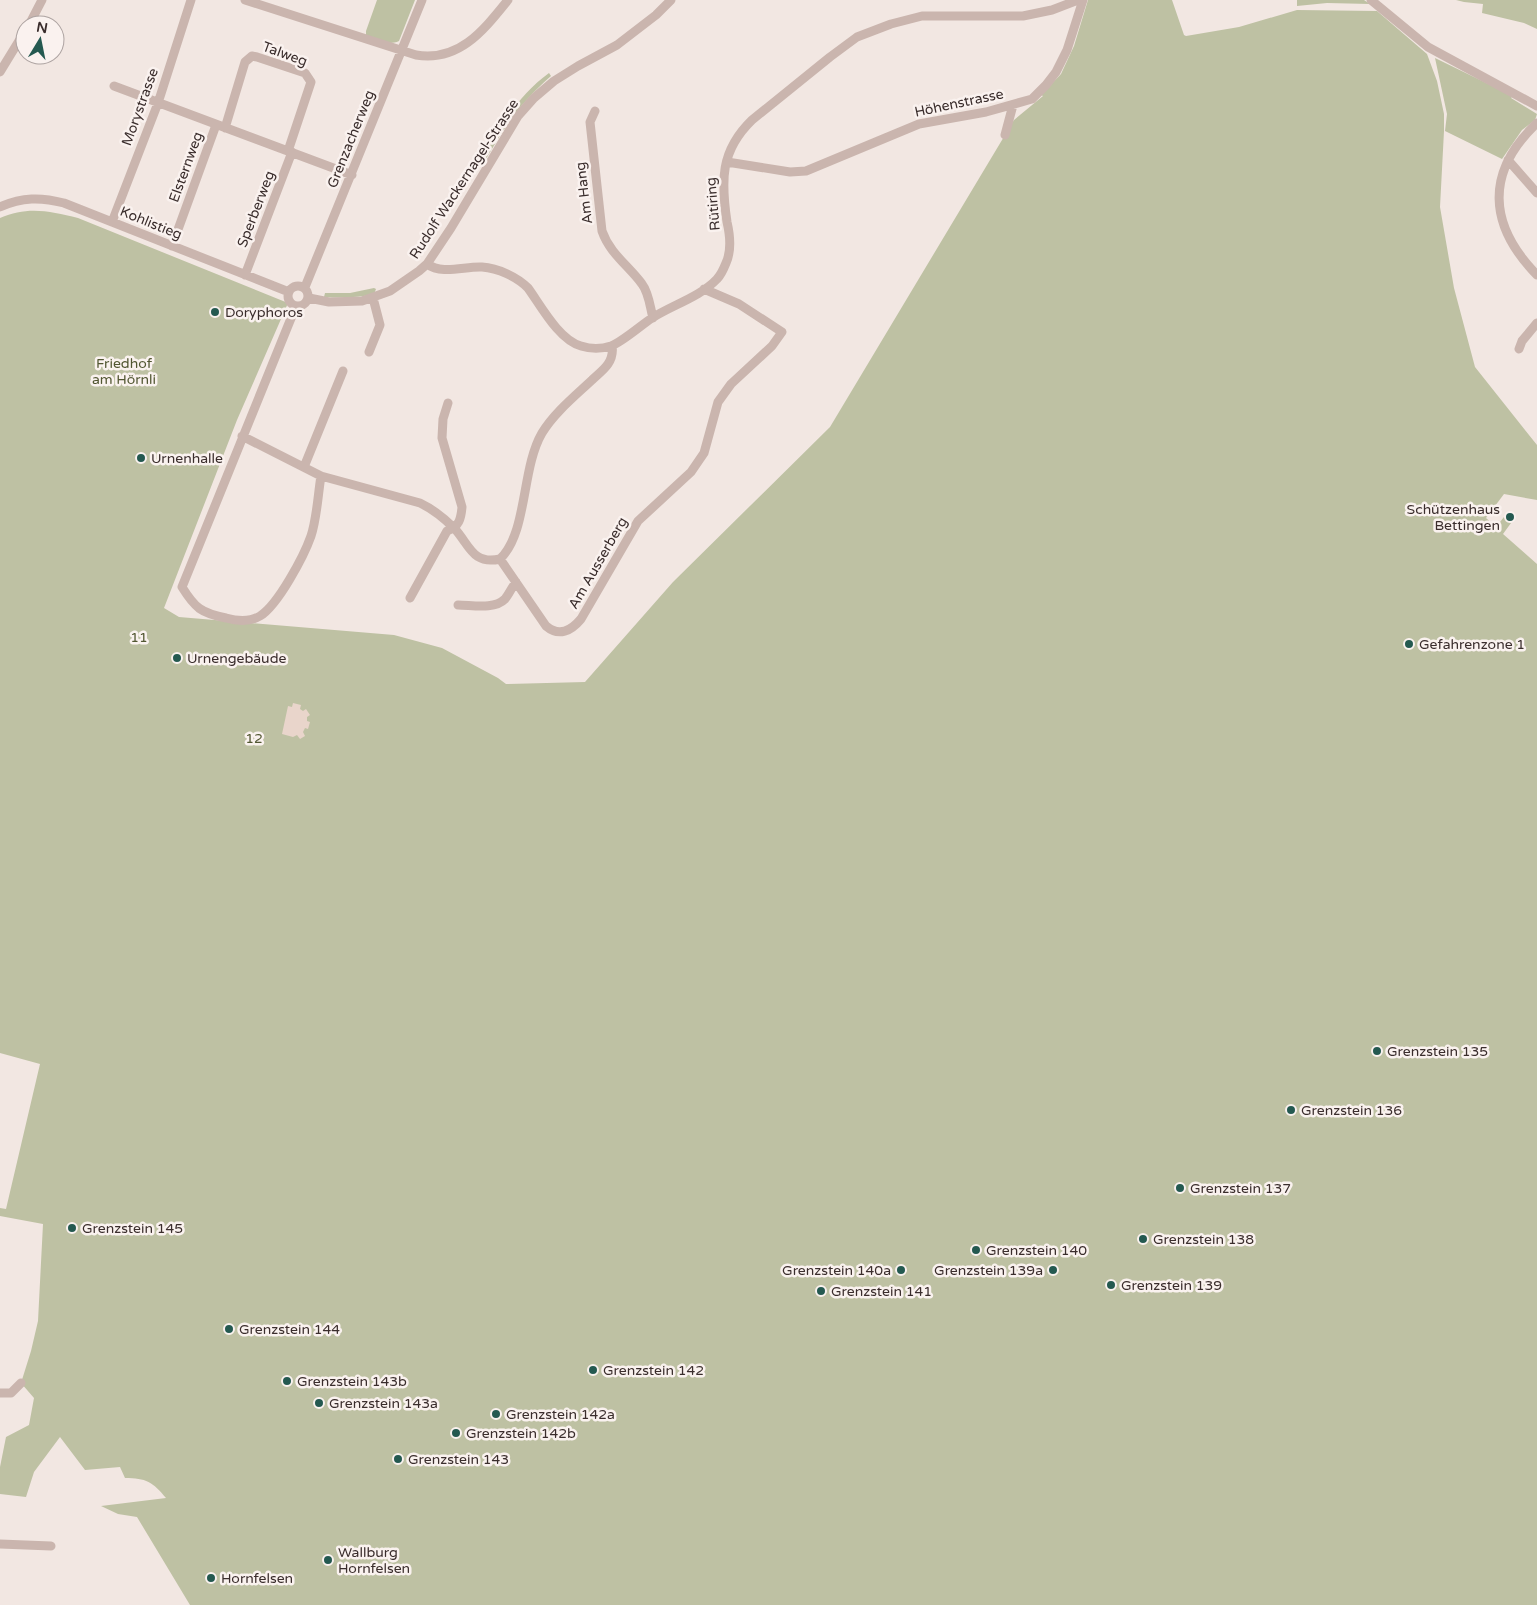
<svg xmlns="http://www.w3.org/2000/svg" width="1537" height="1605" font-family="'Varela Round',sans-serif">
	<style>
		.green { fill: #bec1a3 }
		.plaza { fill: #e9d5cb }
		.lines { fill: none; stroke-linecap: round; stroke-linejoin: round }
		.minor { stroke: #cab5ae; stroke-width: 9 }
		.poi-dot { fill: #245950; stroke: #faf2ef; stroke-width: 2 }
		.labels { text-anchor: middle; dominant-baseline: central; stroke-width: 5; stroke-linejoin: round; paint-order: stroke }
		.street-label { font-size: 14px; fill: #3a2d2c; stroke: #faf2ef }
		.poi-label { font-size: 14px; fill: #3a2d2c; stroke: #faf2ef; text-anchor: start }
		.park-label { font-size: 14px; fill: #515631; stroke: #faf2ef }
	</style>
	<rect width="100%" height="100%" fill="#f2e7e2"/>
	<path class="green" d="M377,0H415L399,41C388,46 378,40 366,37V31Z
		M1088,0H1172L1184,35L1186,36L1239,27L1297,10L1377,11L1427,54L1437,81L1444,114V131L1440,207L1454,288L1475,367L1537,445V500L1504,494L1486,518L1496,527L1504,517L1511,523L1503,534L1537,564V1605H190L137,1517L118,1514L101,1506L166,1498C153,1482 146,1478 125,1478L120,1467L85,1470L60,1437L34,1472L26,1497L0,1494V1467L6,1437L29,1425L34,1398L21,1383L31,1351L38,1321L43,1224L0,1216V1208L6,1209L40,1064L0,1053V218C27,206 50,211 78,218L288,303L237,420L164,608L179,617L394,635L442,648L498,678L506,684L585,682L673,582L830,427L1014,120L1043,96L1041,95L1061,74L1074,46Z
		M1297,0H1364L1370,4L1327,3L1297,6Z
		M1456,0H1537V29L1524,23L1482,13L1483,4L1464,2Z
		M1435,58L1513,96L1511,98L1537,114L1535,120L1522,130L1502,159L1445,131L1447,114Z
		M549,73L551,76C519,104 504,128 483,164L479,162C499,130 517,96 549,73Z
		M374,288L376,289L374,294C357,298 342,298 324,297L325,293H350Z"/>
	<path class="plaza" d="M293,703L301,705L300,709L303,711L306,709L310,715L307,717V721L310,722L308,729L305,728L303,732L305,736L300,739L297,735L293,737L282,734L288,706L292,707Z"/>
	<g class="lines">
		<path class="minor" d="M245,0L416,55C459,62 483,31 508,0
			M1371,0L1428,47L1537,106
			M29,25L42,0
			M0,72L25,31
			M114,86L352,175
			M595,111L590,122L602,231C610,254 629,266 642,284C649,293 650,307 653,318
			M1537,123C1485,172 1488,225 1537,275
			M225,128L245,62L252,56L257,57L305,73L311,82L288,151
			M1005,135L1013,105
			M1508,160L1537,193
			M727,162L790,172L806,171L919,124L986,112L1032,99L1046,85L1056,72L1067,50L1083,0
			M0,207C22,197 41,197 64,203L289,292
			M112,222L158,103L191,0
			M172,246L216,125
			M427,264C442,275 465,266 482,267C498,268 517,277 528,288C541,306 559,340 581,346C590,349 602,349 611,346C622,342 640,326 652,318C672,305 700,297 717,279C721,275 724,268 726,263C732,250 730,235 727,222C721,181 720,151 752,120L830,57L857,37L891,24L922,16H1023L1052,10L1078,0
			M245,275L292,152
			M288 296a10 10 0 1 1 20 0a10 10 0 1 1-20 0Z
			M305,287L422,0
			M309,298L329,302L362,301L390,291L419,271L427,264L451,228L518,116L534,98L554,81L578,66L617,45L656,15L671,0
			M296,306L182,587C195,608 201,613 226,618C237,621 250,622 260,616C278,605 304,556 311,536C317,518 318,494 321,476
			M1519,349L1522,341L1537,323
			M369,352L380,325L373,298
			M242,436L321,476L420,503C433,509 445,519 455,529C470,546 473,565 500,559
			M304,467L343,371
			M500,559L546,626C559,637 571,631 581,619L638,521L691,472L704,453L718,402L731,384L772,346L782,332L739,304L704,289
			M500,559C528,532 521,469 542,433C554,413 575,396 592,380C597,375 604,370 608,364C612,358 613,352 612,346
			M410,598L447,531C459,527 461,519 462,507L442,438L443,419L448,403
			M458,605C472,605 494,610 505,599C509,594 512,587 516,582
			M0,1393H11L21,1383
			M0,1544L51,1546"/>
	</g>
	<g class="poi-dot">
		<circle cx="215" cy="312" r="5"/>
		<circle cx="141" cy="458" r="5"/>
		<circle cx="1510" cy="517" r="5"/>
		<circle cx="1409" cy="644" r="5"/>
		<circle cx="177" cy="658" r="5"/>
		<circle cx="1377" cy="1051" r="5"/>
		<circle cx="1291" cy="1110" r="5"/>
		<circle cx="1180" cy="1188" r="5"/>
		<circle cx="72" cy="1228" r="5"/>
		<circle cx="1143" cy="1239" r="5"/>
		<circle cx="976" cy="1250" r="5"/>
		<circle cx="901" cy="1270" r="5"/>
		<circle cx="1053" cy="1270" r="5"/>
		<circle cx="1111" cy="1285" r="5"/>
		<circle cx="821" cy="1291" r="5"/>
		<circle cx="229" cy="1329" r="5"/>
		<circle cx="593" cy="1370" r="5"/>
		<circle cx="287" cy="1381" r="5"/>
		<circle cx="319" cy="1403" r="5"/>
		<circle cx="496" cy="1414" r="5"/>
		<circle cx="456" cy="1433" r="5"/>
		<circle cx="398" cy="1459" r="5"/>
		<circle cx="328" cy="1560" r="5"/>
		<circle cx="211" cy="1578" r="5"/>
	</g>
	<g class="labels">
		<g class="street-label">
			<text transform="translate(285 54) rotate(20)">Talweg</text>
			<text transform="translate(959 103) rotate(-12)">Höhenstrasse</text>
			<text transform="translate(140 107) rotate(-70)">Morystrasse</text>
			<text transform="translate(351 139) rotate(-68)">Grenzacherweg</text>
			<text transform="translate(186 167) rotate(-70)">Elsternweg</text>
			<text transform="translate(464 179) rotate(-57)">Rudolf Wackernagel-Strasse</text>
			<text transform="translate(584 193) rotate(-97)">Am Hang</text>
			<text transform="translate(713 204) rotate(-95)">Rütiring</text>
			<text transform="translate(256 209) rotate(-69)">Sperberweg</text>
			<text transform="translate(151 223) rotate(22)">Kohlistieg</text>
			<text transform="translate(598 563) rotate(-60)">Am Ausserberg</text>
		</g>
		<g class="poi-label">
			<text x="225" y="312">Doryphoros</text>
			<text x="151" y="458">Urnenhalle</text>
			<text x="1500" y="509" text-anchor="end">Schützenhaus<tspan x="1500" dy="16">Bettingen</tspan></text>
			<text x="1419" y="644">Gefahrenzone 1</text>
			<text x="187" y="658">Urnengebäude</text>
			<text x="1387" y="1051">Grenzstein 135</text>
			<text x="1301" y="1110">Grenzstein 136</text>
			<text x="1190" y="1188">Grenzstein 137</text>
			<text x="82" y="1228">Grenzstein 145</text>
			<text x="1153" y="1239">Grenzstein 138</text>
			<text x="986" y="1250">Grenzstein 140</text>
			<text x="891" y="1270" text-anchor="end">Grenzstein 140a</text>
			<text x="1043" y="1270" text-anchor="end">Grenzstein 139a</text>
			<text x="1121" y="1285">Grenzstein 139</text>
			<text x="831" y="1291">Grenzstein 141</text>
			<text x="239" y="1329">Grenzstein 144</text>
			<text x="603" y="1370">Grenzstein 142</text>
			<text x="297" y="1381">Grenzstein 143b</text>
			<text x="329" y="1403">Grenzstein 143a</text>
			<text x="506" y="1414">Grenzstein 142a</text>
			<text x="466" y="1433">Grenzstein 142b</text>
			<text x="408" y="1459">Grenzstein 143</text>
			<text x="338" y="1552">Wallburg<tspan x="338" dy="16">Hornfelsen</tspan></text>
			<text x="221" y="1578">Hornfelsen</text>
		</g>
		<g class="park-label">
			<text x="124" y="363">Friedhof<tspan x="124" dy="16">am Hörnli</tspan></text>
			<text x="139" y="637">11</text>
			<text x="254" y="738">12</text>
		</g>
	</g>
	<g transform="translate(40 40) rotate(10)"><circle r="24" fill="#faf2ef" stroke="#ada3a1"/>
	<path d="M0-4L9 19L0 12L-9 19Z" fill="#245950"/>
	<text y="-8" font-size="14" font-weight="bold" text-anchor="middle" fill="#3a2d2c">N</text>
	</g>
</svg>
